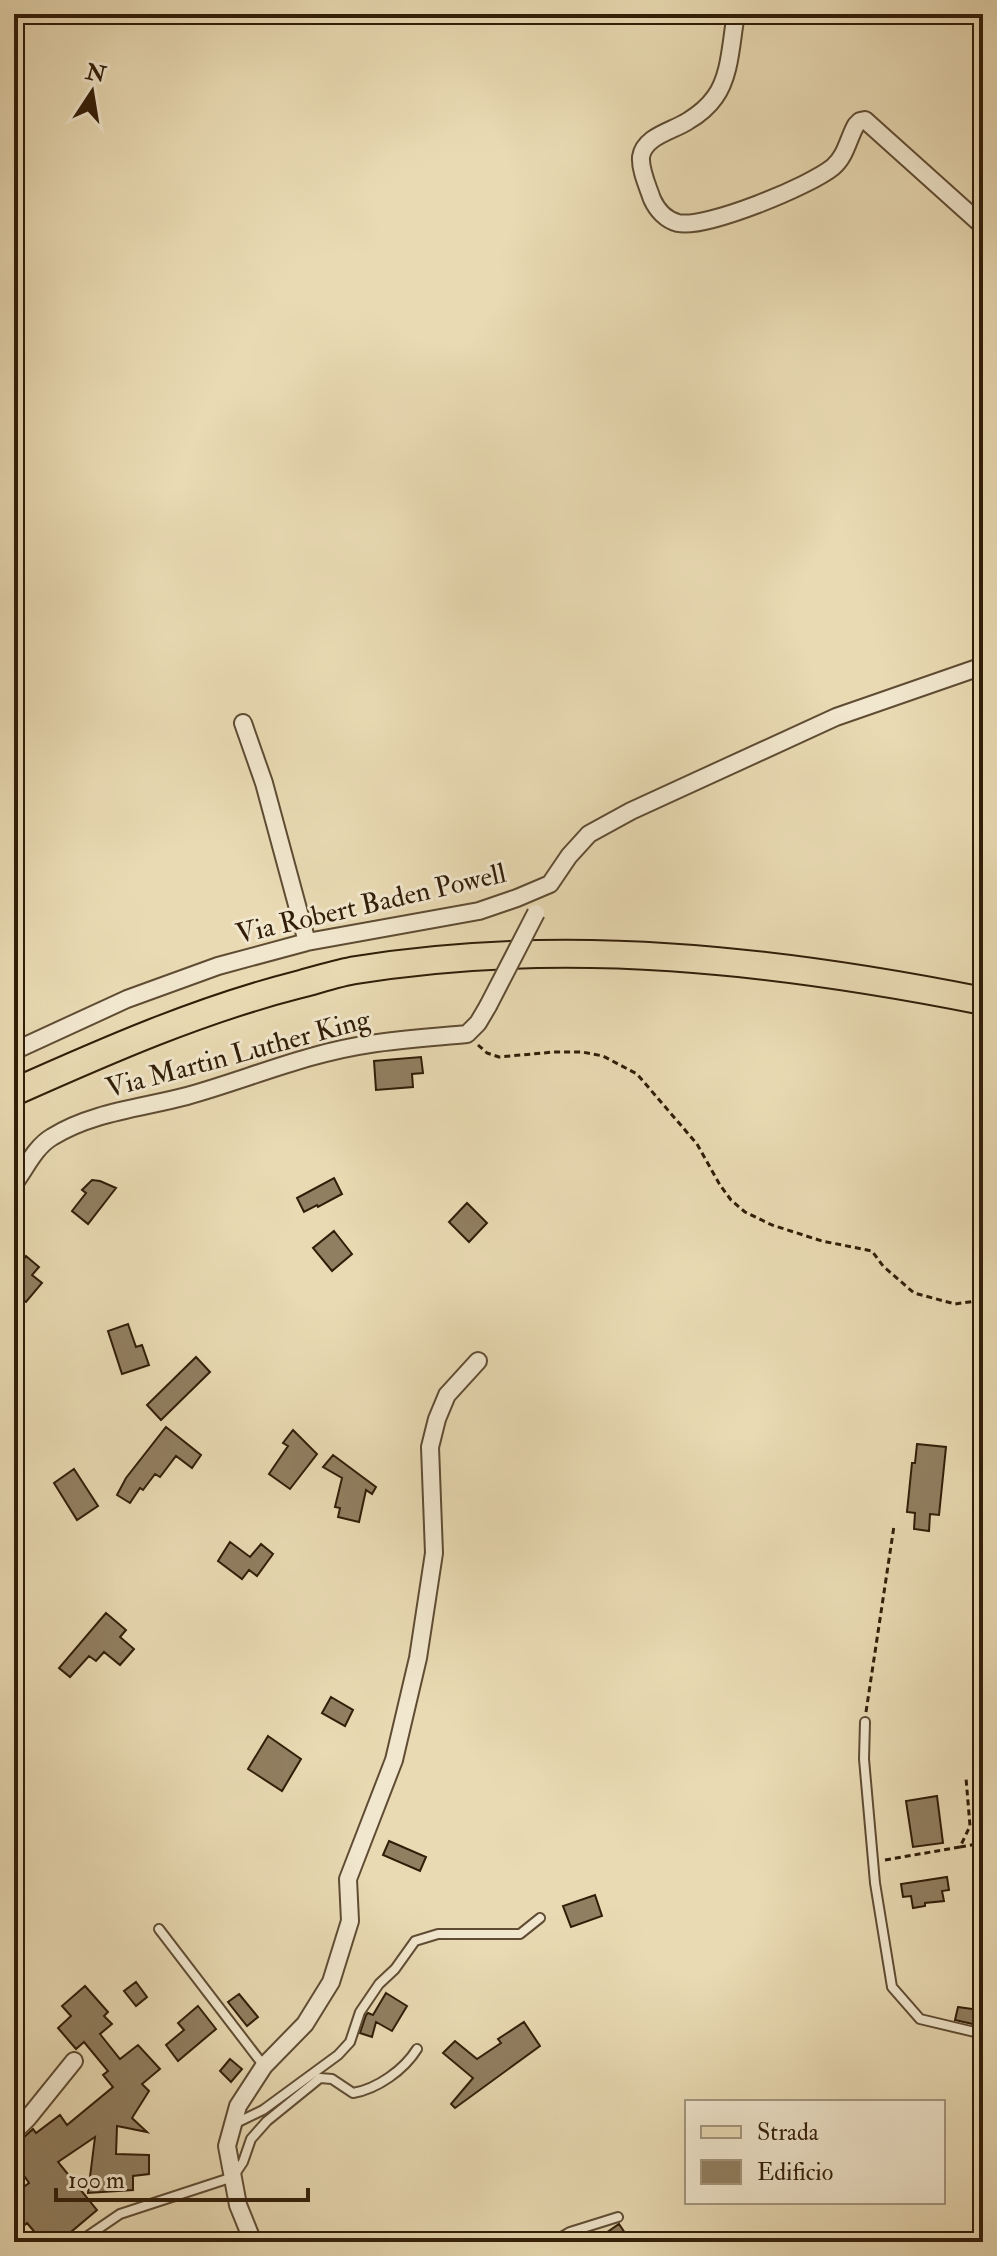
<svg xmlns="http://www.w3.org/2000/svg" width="997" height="2256" font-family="'IM FELL Double Pica',serif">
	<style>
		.building { fill: #917f61; stroke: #311d08; stroke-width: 2 }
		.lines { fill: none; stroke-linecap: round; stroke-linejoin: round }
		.service-casing { stroke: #5f4c33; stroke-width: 12 }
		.minor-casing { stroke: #5f4c33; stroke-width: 20 }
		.primary-casing { stroke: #311d08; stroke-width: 30 }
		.path { stroke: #311d08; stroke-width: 3; stroke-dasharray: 6 4; stroke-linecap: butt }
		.service { stroke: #f1e7ce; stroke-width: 8 }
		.minor { stroke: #f1e7ce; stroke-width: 16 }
		.primary { stroke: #e9dab3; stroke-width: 26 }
		.minor-bridge-casing { stroke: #5f4c33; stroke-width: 20; stroke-linecap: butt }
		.minor-bridge { stroke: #f1e7ce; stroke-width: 16 }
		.labels { text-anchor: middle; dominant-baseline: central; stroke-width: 6; stroke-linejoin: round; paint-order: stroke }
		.street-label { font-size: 28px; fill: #311d08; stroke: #f1e7ce }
	</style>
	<rect width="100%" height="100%" fill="#e9dab3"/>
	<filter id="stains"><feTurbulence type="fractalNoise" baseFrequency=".0025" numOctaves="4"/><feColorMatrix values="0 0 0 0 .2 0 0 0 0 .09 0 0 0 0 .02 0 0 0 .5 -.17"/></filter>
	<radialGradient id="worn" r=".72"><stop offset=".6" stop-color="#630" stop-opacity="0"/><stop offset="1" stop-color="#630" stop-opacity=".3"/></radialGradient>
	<path class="building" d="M421,1057L423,1073L412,1074L413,1087L376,1090L374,1061Z
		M334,1178L342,1194L318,1207L317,1205L304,1212L297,1198Z
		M92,1180L100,1181L116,1188L88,1224L72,1211L86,1193L82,1190Z
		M467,1203L487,1223L469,1242L449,1222Z
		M334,1231L352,1254L332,1271L313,1248Z
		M26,1256L39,1267L32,1275L42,1283L26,1302L14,1293V1259L20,1264Z
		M128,1324L136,1347L142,1345L149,1365L122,1374L108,1331Z
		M196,1357L210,1372L161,1420L147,1405Z
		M166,1427L201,1455L192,1468L176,1456L160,1477L155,1474L143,1490L140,1488L130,1503L117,1495L126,1478Z
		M293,1430L317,1454L290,1489L269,1474L288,1446L283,1443Z
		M917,1444L946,1447L939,1515L930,1514L929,1531L914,1529L915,1513L907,1512L912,1463H915Z
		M333,1455L376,1487L372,1494L366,1490L359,1522L338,1517L340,1508L335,1507L342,1478L323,1467Z
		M74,1469L98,1506L77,1520L54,1483Z
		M230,1542L250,1557L261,1544L273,1554L257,1576L249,1570L242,1579L218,1561Z
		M106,1613L126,1630L120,1637L134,1649L120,1665L104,1652L96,1661L89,1656L70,1677L59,1668Z
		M331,1697L353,1710L345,1726L322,1713Z
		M268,1736L301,1759L282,1791L248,1769Z
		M937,1796L943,1843L913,1847L906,1801Z
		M389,1841L426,1857L420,1871L383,1855Z
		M947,1877L949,1890L942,1891L944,1901L925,1903V1906L913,1908L911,1896L903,1897L901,1884Z
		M595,1895L602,1916L571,1927L563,1906Z
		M136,1982L147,1997L136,2006L124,1991Z
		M85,1986L108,2012L104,2016L112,2024L100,2034L120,2059L138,2045L160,2069L142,2084L149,2091L132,2118L147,2132L117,2126L116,2154L149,2155V2174L133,2176V2190L88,2193L95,2137L58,2162L97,2210L71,2232L75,2237L67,2242H43L27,2223L14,2234V2194L29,2183L14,2161V2143L21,2140L33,2129L36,2133L60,2115L67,2125L113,2087L103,2075L108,2071L84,2042L76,2049L58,2028L71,2016L62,2006Z
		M386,1993L407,2006L392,2031L376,2022L372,2037L360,2033L366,2015L368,2013L373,2015Z
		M239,1994L258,2017L247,2026L228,2002Z
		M198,2006L216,2029L178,2061L166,2045L184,2030L178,2023Z
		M958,2007L980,2010L977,2025L955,2020Z
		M524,2022L540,2046L455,2108L451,2104L473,2078L443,2053L455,2041L477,2059L501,2043L498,2039Z
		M230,2059L242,2069L231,2082L220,2071Z
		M619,2224L631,2242H593Z"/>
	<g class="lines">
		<g class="service-casing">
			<path id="service" d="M865,1722L864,1759L875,1883L892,1987L920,2019L983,2034
				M159,1929L264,2066
				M234,2124L263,2110L338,2055L350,2042L360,2012L379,1984L395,1969L415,1941L438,1934H520L540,1918
				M79,2242L120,2214L233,2177L243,2162L251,2139L267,2121L320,2078L332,2079L353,2093C377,2089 404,2070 417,2049
				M553,2242L570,2232L618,2217"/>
		</g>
		<g class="minor-casing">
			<path id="minor" d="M736,14C731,40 731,75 715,97C708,107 698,115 688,121C673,131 644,136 641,157C640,170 648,187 652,199C657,210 666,220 678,223C706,229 810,186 833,167C846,156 848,139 856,125L860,121L865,120L983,226
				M243,723L264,783L307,942
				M14,1051L127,999L218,966L307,942L479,911L517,898L550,884L569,856L589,834L631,811L836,717L983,666
				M14,1184C26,1168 35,1147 52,1137C92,1112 142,1108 187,1096C248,1079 307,1053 370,1044C402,1039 435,1037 467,1034L478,1023L488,1006
				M14,2132L28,2118L74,2061
				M253,2242L238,2205L227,2146L238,2106L264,2066L305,2024L331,1982L350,1921L348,1879L394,1760L418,1658L434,1553L430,1447L437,1419L447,1395L478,1361"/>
		</g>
		<g class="primary-casing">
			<path id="primary" d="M14,1092C106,1051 199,1010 297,985C317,980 337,973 356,970C566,936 777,960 983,1001"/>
		</g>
		<path class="path" d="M478,1045L487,1053L499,1057L554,1052H582L603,1056L637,1074L697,1144L720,1185L731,1200L745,1212L772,1225L822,1241L872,1251L883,1266L914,1293L955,1304L983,1300
			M866,1712L894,1526
			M960,1847L983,1843
			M885,1860L960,1847L970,1826L966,1778"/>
		<use href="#service" class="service"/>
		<use href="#minor" class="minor"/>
		<use href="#primary" class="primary"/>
		<g class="minor-bridge-casing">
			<path id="minor-bridge" d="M488,1006L536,913"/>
		</g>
		<use href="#minor-bridge" class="minor-bridge"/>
	</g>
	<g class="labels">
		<g class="street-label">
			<text transform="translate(371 904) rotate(-13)">Via Robert Baden Powell</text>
			<text transform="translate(238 1054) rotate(-15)">Via Martin Luther King</text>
		</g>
	</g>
	<rect width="997" height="2256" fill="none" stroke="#e9dab3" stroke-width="48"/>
	<rect x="16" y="16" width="965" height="2224" fill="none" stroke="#311d08" stroke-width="4"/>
	<rect x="24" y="24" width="949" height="2208" fill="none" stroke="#311d08" stroke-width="2"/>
	<rect x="685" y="2100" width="260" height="104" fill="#f1e7ce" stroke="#a4967f" stroke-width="2"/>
	<rect x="701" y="2126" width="40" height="12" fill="#e9dab3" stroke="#a4967f" stroke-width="2"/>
	<text x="757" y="2140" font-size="24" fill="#311d08">Strada</text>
	<rect x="701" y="2160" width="40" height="24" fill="#917f61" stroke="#a4967f" stroke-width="2"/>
	<text x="757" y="2180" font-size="24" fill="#311d08">Edificio</text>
	<g transform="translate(92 92) rotate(12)" stroke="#f1e7ce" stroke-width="6" paint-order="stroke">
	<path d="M0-6L14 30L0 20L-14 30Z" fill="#311d08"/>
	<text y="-12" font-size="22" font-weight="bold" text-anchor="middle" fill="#311d08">N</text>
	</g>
	<path d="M56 2188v12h252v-12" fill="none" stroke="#311d08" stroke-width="4"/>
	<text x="68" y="2188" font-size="24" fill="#311d08" stroke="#f1e7ce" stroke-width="6" paint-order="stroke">100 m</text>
	<rect width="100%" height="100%" filter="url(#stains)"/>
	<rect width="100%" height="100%" fill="url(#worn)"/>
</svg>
